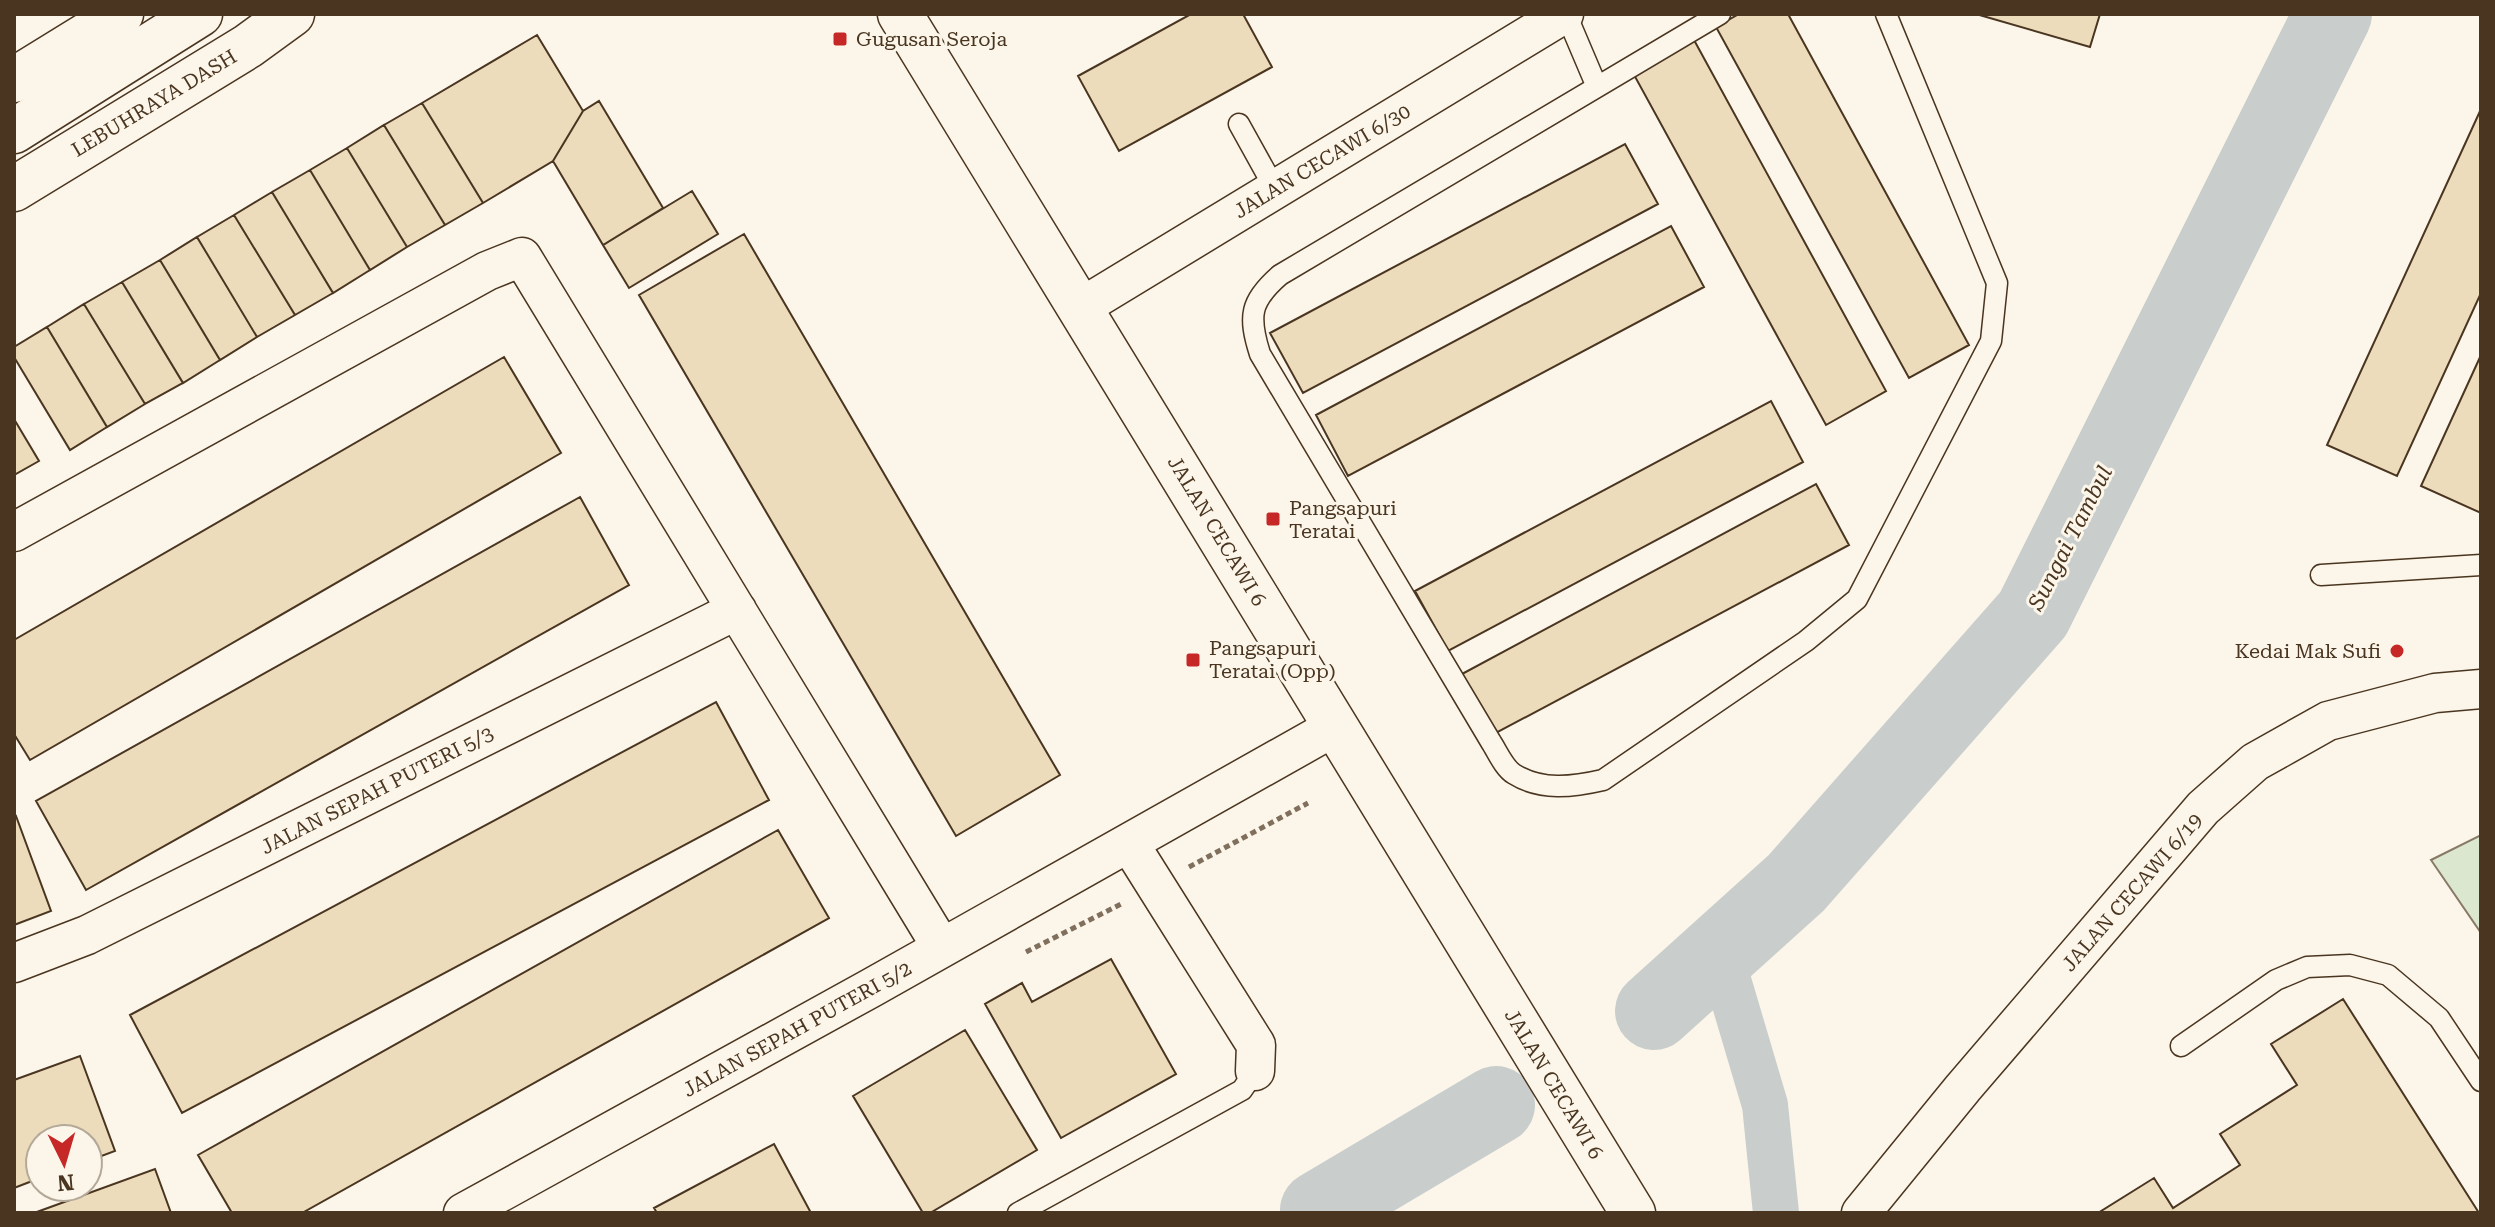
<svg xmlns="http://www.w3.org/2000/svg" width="2495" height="1227" font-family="'Roboto Serif',serif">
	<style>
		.green { fill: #dce7d0; stroke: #887966; stroke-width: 2 }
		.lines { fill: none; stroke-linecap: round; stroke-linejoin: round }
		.canal { stroke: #c9cecd; stroke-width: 46 }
		.river { stroke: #c9cecd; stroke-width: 78 }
		.building { fill: #ecdcbc; stroke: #4a3520; stroke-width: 2 }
		.service-casing { stroke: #4a3520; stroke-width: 23 }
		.minor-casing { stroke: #4a3520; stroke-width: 41 }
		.tertiary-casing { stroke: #4a3520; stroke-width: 47 }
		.primary-casing { stroke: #4a3520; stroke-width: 47 }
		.motorway-casing { stroke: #4a3520; stroke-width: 47 }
		.path { stroke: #7f6f5c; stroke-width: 5; stroke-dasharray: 6 4; stroke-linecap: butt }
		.service { stroke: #fbf6e9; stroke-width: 20 }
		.minor { stroke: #fbf6e9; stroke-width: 38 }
		.tertiary { stroke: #fbf6e9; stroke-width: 44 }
		.primary { stroke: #fbf6e9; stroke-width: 44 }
		.motorway { stroke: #fbf6e9; stroke-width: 44 }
		.poi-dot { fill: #c62828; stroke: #fbf6e9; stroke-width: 3 }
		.labels { text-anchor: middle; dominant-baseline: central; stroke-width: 6; stroke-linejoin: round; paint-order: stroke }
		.poi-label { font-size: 20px; fill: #4a3520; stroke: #fbf6e9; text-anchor: start }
		.street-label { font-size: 20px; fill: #4a3520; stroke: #fbf6e9 }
		.water-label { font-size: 22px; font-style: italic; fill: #4a3520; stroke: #fbf6e9 }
	</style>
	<rect width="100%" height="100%" fill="#fbf6e9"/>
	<path class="green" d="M2481,835V933L2431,860Z"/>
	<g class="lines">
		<path class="canal" d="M1720,953L1765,1105L1776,1213"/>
		<path class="river" d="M1654,1011L1796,883L2033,614L2333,14
			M1319,1210L1496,1105"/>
	</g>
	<path class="building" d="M1191,14H1243L1272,67L1119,151L1078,76Z
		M1739,14H1788L1969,345L1909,378L1716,27Z
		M1976,14H2100L2090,47Z
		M537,35L583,111L553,161L483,203L422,103Z
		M1694,40L1886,391L1826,425L1633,73Z
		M599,101L663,208L603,245L553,161L583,111Z
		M422,103L483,203L445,225L384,125Z
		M2481,109V293L2397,476L2327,445Z
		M384,125L445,225L407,247L347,148Z
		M1625,144L1658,204L1303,393L1270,333Z
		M347,148L407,247L370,270L310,170Z
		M310,170L370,270L333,293L272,192Z
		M692,191L718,234L629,288L603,245Z
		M272,192L333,293L295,315L234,215Z
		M234,215L295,315L257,337L197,237Z
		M1671,226L1704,287L1348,476L1316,415Z
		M744,234L1060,775L956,836L639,295Z
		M197,237L257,337L220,360L160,260Z
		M160,260L220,360L183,383L122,282Z
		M122,282L183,383L145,404L84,304Z
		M84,304L145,404L107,427L47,327Z
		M47,327L107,427L70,450L14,357V347Z
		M2481,355V513L2421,486Z
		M504,357L561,453L30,760L14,734V640Z
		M1771,401L1803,462L1448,651L1415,591Z
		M14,419L39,461L14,475Z
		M1816,484L1849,545L1494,734L1462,674Z
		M580,497L629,585L86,890L36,801Z
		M716,702L769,800L182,1113L130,1015Z
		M16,816L51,911L14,925V817Z
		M778,830L829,918L302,1213H232L198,1155Z
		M1111,959L1176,1074L1061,1138L985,1004L1022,983L1032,1002Z
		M2343,999L2479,1213H2098L2154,1178L2173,1208L2240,1165L2220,1134L2297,1085L2271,1044Z
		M965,1030L1037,1150L930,1213H923L853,1096Z
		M80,1056L115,1151L88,1161V1139H40V1178L14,1188V1080Z
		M774,1144L811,1213H657L654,1208Z
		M155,1169L171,1213H34Z"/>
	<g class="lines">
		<g class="service-casing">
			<path id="service" d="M1566,14L1597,87
				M1720,14L1280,275C1250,301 1248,316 1260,354L1491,742C1497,751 1504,768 1514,774C1541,791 1573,787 1603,780L1806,641L1857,599L1991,341L1997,283L1886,14
				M1239,124L1275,189
				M2321,575L2481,565
				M2181,1046L2276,980L2307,967L2350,965L2388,975L2439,1018L2481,1081
				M1018,1213L1242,1090L1255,1071"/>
		</g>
		<g class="minor-casing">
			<path id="minor" d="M1080,308L1564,14
				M14,532L487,271L522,257L942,948
				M1129,843L1256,1045L1255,1071
				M14,963L87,935L737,610
				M463,1213L871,988L1336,726
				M1861,1213L1963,1088L2203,808L2255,762L2328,721L2435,693L2481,689"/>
		</g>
		<g class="tertiary-casing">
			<path id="tertiary" d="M900,14L1633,1213"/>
		</g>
		<g class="primary-casing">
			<path id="primary" d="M14,131L200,14"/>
		</g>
		<g class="motorway-casing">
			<path id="motorway" d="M14,80L121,14
				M14,189L248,46L292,14"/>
		</g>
		<path class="path" d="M1189,867L1308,803
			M1026,952L1121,904"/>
		<use href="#service" class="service"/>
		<use href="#minor" class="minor"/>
		<use href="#tertiary" class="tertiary"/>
		<use href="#primary" class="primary"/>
		<use href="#motorway" class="motorway"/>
	</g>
	<g class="poi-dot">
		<rect x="832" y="31" width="16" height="16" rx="4"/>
		<rect x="1265" y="511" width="16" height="16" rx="4"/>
		<circle cx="2397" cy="651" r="8"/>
		<rect x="1185" y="652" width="16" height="16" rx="4"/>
	</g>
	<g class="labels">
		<g class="poi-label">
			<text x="856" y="39">Gugusan Seroja</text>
			<text x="1289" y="508">Pangsapuri<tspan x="1289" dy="23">Teratai</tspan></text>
			<text x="1209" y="648">Pangsapuri<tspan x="1209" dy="23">Teratai (Opp)</tspan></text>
			<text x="2381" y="651" text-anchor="end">Kedai Mak Sufi</text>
		</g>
		<g class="street-label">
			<text transform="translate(154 103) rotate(-31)">LEBUHRAYA DASH</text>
			<text transform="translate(1322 161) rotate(-31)">JALAN CECAWI 6/30</text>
			<text transform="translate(1217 531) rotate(59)">JALAN CECAWI 6</text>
			<text transform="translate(377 790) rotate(-27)">JALAN SEPAH PUTERI 5/3</text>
			<text transform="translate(2132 892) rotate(-49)">JALAN CECAWI 6/19</text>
			<text transform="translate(797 1029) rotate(-29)">JALAN SEPAH PUTERI 5/2</text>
			<text transform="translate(1554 1084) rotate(59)">JALAN CECAWI 6</text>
		</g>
		<g class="water-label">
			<text transform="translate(2070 538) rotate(-63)">Sungai Tambul</text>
		</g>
	</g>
	<rect width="2495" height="1227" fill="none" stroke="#4a3520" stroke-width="32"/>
	<g transform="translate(64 1163) rotate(175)"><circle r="38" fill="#fbf6e9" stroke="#b4a999" stroke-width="2"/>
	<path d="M0-6L14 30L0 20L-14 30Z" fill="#c62828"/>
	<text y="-12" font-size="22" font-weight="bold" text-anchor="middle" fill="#4a3520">N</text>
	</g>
</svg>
